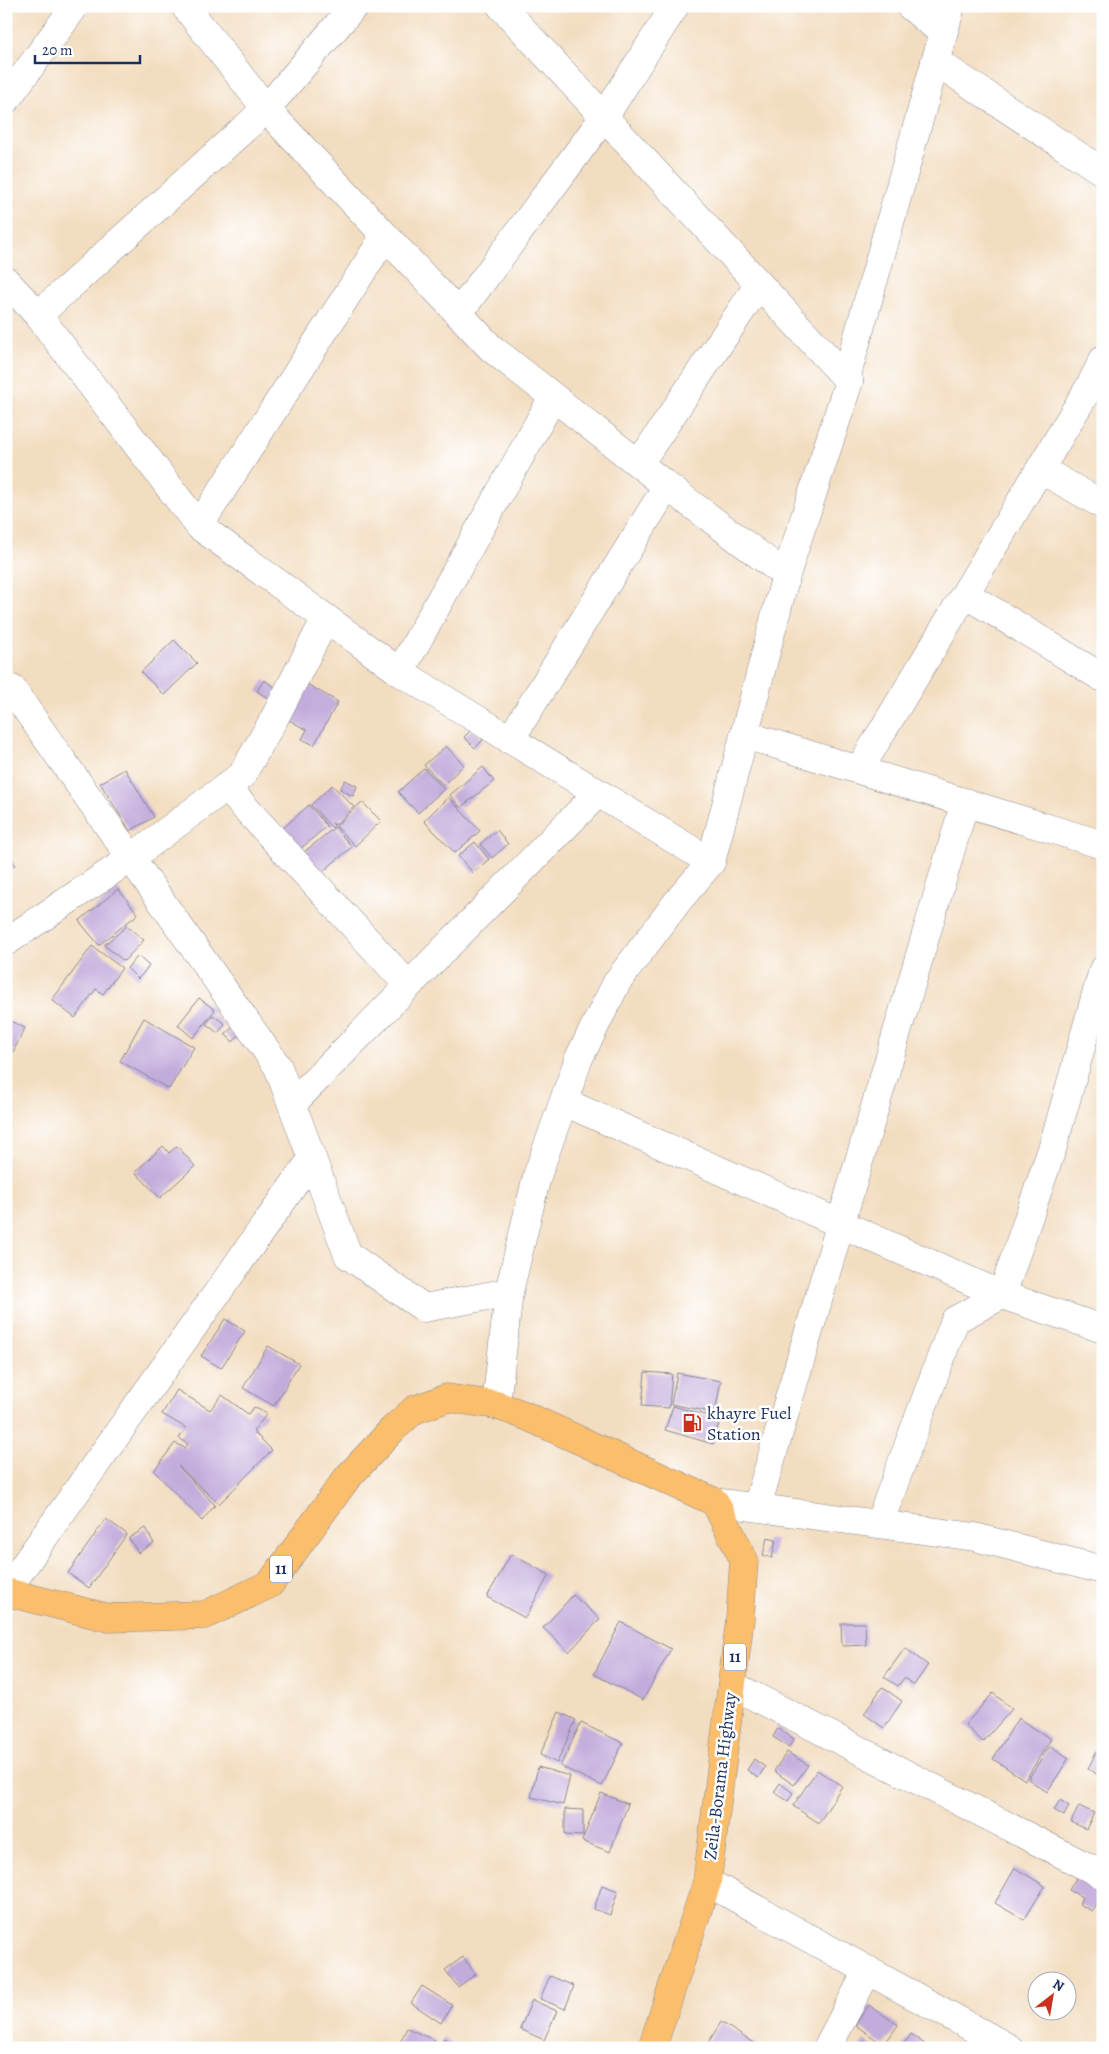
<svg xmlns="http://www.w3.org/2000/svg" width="1109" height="2054" font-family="Alegreya,serif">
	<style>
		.building { fill: #c2acdc }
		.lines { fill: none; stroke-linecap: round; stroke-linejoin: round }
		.minor-casing { stroke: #87868f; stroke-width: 29 }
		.tertiary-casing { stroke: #87868f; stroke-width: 29 }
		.trunk-casing { stroke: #87868f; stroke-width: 29 }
		.minor { stroke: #fff; stroke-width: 28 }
		.tertiary { stroke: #fff; stroke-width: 28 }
		.trunk { stroke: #fabe6d; stroke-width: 28 }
		.labels { text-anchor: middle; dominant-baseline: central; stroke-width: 5; stroke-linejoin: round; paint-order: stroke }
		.shield { fill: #fff; stroke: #5f6d8e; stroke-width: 1 }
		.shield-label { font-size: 16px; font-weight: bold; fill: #1b2f5e }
		.poi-label { font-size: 18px; fill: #1b2f5e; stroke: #fff; text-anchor: start }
		.street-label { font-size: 18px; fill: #1b2f5e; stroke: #fff }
	</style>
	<rect width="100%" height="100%" fill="#fff"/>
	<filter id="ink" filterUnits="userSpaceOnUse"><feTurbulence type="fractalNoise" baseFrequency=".02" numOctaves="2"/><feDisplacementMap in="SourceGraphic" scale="10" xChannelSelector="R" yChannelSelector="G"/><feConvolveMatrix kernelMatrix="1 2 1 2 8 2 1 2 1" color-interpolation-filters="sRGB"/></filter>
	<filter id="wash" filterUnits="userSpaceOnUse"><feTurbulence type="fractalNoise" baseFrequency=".0096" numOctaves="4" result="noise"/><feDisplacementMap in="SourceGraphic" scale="20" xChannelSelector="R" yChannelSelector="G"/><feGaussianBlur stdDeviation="1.12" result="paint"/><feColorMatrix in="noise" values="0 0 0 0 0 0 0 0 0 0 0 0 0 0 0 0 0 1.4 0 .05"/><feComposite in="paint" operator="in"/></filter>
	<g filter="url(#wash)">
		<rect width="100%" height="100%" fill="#f3ddc0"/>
		<g id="blocks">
			<path class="building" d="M174,640L197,663L164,695L141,672Z
				M264,680L279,690L272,701L257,691Z
				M307,684L338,702L314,745L302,739L307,730L287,719Z
				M472,729L483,740L475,748L464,737Z
				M446,746L464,765L443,785L424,765Z
				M483,767L494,781L460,808L450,795Z
				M424,768L444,789L418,813L398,792Z
				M125,769L154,817L130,831L100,783Z
				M345,780L357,786L353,796L340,789Z
				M332,785L354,807L335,825L332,823L334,825L332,828L311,805Z
				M448,797L480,831L455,853L424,821Z
				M362,802L381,821L355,846L336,826Z
				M309,805L327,826L300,849L282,829Z
				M335,827L352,847L321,873L304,852Z
				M497,830L508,844L492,858L480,844Z
				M475,842L489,859L473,873L458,856Z
				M6,851L15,865L6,870Z
				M118,889L138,914L99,945L79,921Z
				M127,926L144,940L124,961L104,945Z
				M92,946L122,968L103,994L96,989L75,1018L52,1000Z
				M138,956L149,966L138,979L127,968Z
				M199,998L215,1010L193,1038L178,1025Z
				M213,1015L225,1024L218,1033L206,1024Z
				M144,1018L194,1047L169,1089L120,1061Z
				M6,1019L25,1028L6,1066Z
				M232,1028L239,1035L233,1042L225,1034Z
				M163,1146L169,1153L177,1146L195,1166L160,1198L135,1172Z
				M225,1319L245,1331L221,1368L201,1356Z
				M268,1346L299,1364L274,1406L243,1388Z
				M645,1372L672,1374L669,1408L642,1406Z
				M677,1373L721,1381L715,1413L671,1404Z
				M177,1390L210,1410L222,1395L248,1414L254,1407L267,1414L253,1431L272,1450L219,1504L178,1466L215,1505L202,1521L154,1471L175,1443L185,1448L188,1444L179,1438L186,1428L162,1414Z
				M673,1406L720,1419L713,1444L665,1430Z
				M106,1519L127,1534L89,1588L68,1573Z
				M145,1528L154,1543L138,1553L129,1538Z
				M767,1538L776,1540L772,1558L763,1555Z
				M511,1554L549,1575L525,1618L487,1597Z
				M573,1595L600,1619L569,1652L543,1628Z
				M621,1622L671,1649L643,1700L594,1674Z
				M841,1623H865L866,1645L842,1646Z
				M905,1648L928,1665L914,1685L904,1678L898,1686L884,1677Z
				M882,1687L902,1701L884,1728L864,1714Z
				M993,1693L1012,1709L983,1742L965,1725Z
				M559,1712L576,1720L557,1763L540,1755Z
				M1018,1718L1051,1739L1025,1780L993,1759Z
				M581,1723L623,1743L602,1786L560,1766Z
				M778,1728L794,1739L789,1747L773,1737Z
				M1050,1746L1069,1758L1047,1792L1028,1779Z
				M787,1752L808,1765L794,1785L774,1771Z
				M1096,1752L1103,1756V1772L1100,1776L1088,1769Z
				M754,1759L765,1767L758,1778L747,1770Z
				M538,1767L570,1776L563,1805L531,1797Z
				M817,1770L842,1786L819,1823L793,1806Z
				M780,1783L793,1793L788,1801L774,1792Z
				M601,1793L628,1804L610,1852L582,1841Z
				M1060,1800L1069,1806L1064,1816L1054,1810Z
				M1079,1806L1094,1813L1086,1829L1071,1822Z
				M565,1809L583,1810V1836L565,1835Z
				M1015,1868L1045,1886L1024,1920L995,1903Z
				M1077,1877L1103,1890L1092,1911L1079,1904L1082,1897L1069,1890Z
				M602,1885L618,1891L610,1915L594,1909Z
				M463,1957L476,1974L458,1987L445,1970Z
				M550,1976L574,1986L565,2009L540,1999Z
				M422,1986L452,2005L441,2023L411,2003Z
				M532,2000L557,2011L544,2040L520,2029Z
				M869,2005L898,2025L884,2045L855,2025Z
				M721,2022L761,2048H705Z
				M407,2028L436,2041L432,2048H397Z
				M911,2034L930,2048H901Z
				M444,2038L462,2048H439Z
				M864,2040L874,2048H859Z"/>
		</g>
	</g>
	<g filter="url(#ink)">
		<use href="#blocks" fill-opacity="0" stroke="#87868f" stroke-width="1"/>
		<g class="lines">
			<g class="minor-casing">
				<path id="minor" d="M185,6L266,109L491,348L667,486L786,575
					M501,6L849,381
					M910,6L943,33
					M935,61L1103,172
					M6,100L75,6
					M6,281L38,315L199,526L400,672L711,862
					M458,314L604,117L675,6
					M38,315L266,109L354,6
					M639,464L759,284
					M1040,469L1103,505
					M199,526L385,236
					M965,594L1103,678
					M400,672L553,397
					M12,689L278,1067L348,1255L424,1308L509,1292
					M745,735L1103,845
					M510,740L667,486
					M859,770L1090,386L1103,360
					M226,787L408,985
					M6,942L131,858L242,775L275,717L326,618
					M564,1102L1002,1295L1053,1146L1103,970
					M292,1104L598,793
					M715,1502L975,1537L1103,1570
					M757,1507L965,802
					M879,1524L955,1320L1002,1295L1103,1329
					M6,1591L312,1159
					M732,1685L1103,1875
					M707,1882L1009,2048
					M827,2048L868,1970"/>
			</g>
			<g class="tertiary-casing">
				<path id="tertiary" d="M496,1405L509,1292L537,1176L579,1058L617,982L678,901L711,862L786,575L849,381L847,375L951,6"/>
			</g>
			<g class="trunk-casing">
				<path id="trunk" d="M6,1592L109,1618L205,1615L270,1584L347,1478L393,1429L414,1410L447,1398L496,1405L524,1415L715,1502L744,1560L740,1619L707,1882L652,2048"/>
			</g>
			<use href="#minor" class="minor"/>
			<use href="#tertiary" class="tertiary"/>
			<use href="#trunk" class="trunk"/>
		</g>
	</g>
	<defs>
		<g id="fuel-bare" transform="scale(1.5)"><path d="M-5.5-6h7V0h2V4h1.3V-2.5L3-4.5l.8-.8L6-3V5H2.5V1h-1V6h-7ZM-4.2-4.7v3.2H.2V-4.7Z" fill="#c8321e" stroke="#fff" stroke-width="2.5" paint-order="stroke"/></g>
	</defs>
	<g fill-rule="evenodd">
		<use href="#fuel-bare" x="692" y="1423"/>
	</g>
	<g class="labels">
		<g class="shield">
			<rect x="270" y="1555.5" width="22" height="27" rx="4"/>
			<rect x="724" y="1643.5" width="22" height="27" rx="4"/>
		</g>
		<g class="shield-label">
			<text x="281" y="1569">11</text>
			<text x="735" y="1657">11</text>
		</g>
		<g class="poi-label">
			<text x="707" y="1413">khayre Fuel<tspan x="707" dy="21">Station</tspan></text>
		</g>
		<g class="street-label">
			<text transform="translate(720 1776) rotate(-83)">Zeila-Borama Highway</text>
		</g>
	</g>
	<rect width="1109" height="2054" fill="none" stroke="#fff" stroke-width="25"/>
	<g transform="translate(1052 1996) rotate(31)"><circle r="24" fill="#ffffff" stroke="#a4acbf"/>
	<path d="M0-4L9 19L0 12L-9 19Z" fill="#c8321e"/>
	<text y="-8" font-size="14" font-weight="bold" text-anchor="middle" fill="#1b2f5e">N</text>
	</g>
	<path d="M35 55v8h105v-8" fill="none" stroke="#1b2f5e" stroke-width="2.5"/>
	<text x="42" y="55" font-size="15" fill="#1b2f5e" stroke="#ffffff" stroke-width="4" paint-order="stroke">20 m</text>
</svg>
